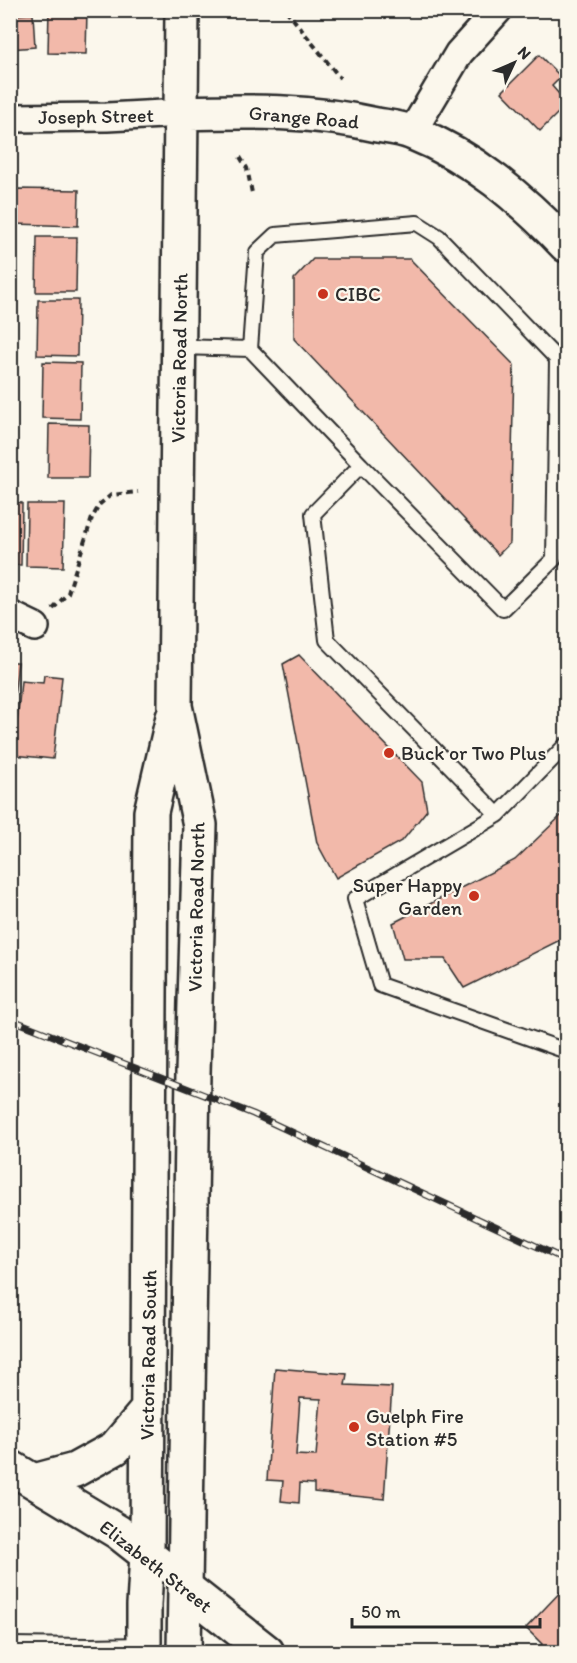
<svg xmlns="http://www.w3.org/2000/svg" width="577" height="1663" font-family="Itim,sans-serif">
	<style>
		.building { fill: #f2b9aa; stroke: #2b2b2b; stroke-width: 1.5; fill-rule: evenodd }
		.lines { fill: none; stroke-linecap: round; stroke-linejoin: round }
		.service-casing { stroke: #2b2b2b; stroke-width: 18 }
		.minor-casing { stroke: #2b2b2b; stroke-width: 32 }
		.tertiary-casing { stroke: #2b2b2b; stroke-width: 38 }
		.secondary-casing { stroke: #2b2b2b; stroke-width: 38 }
		.path { stroke: #2b2b2b; stroke-width: 4; stroke-dasharray: 6 4.5; stroke-linecap: butt }
		.service { stroke: #fbf7ec; stroke-width: 14 }
		.minor { stroke: #fbf7ec; stroke-width: 27 }
		.tertiary { stroke: #fbf7ec; stroke-width: 33 }
		.secondary { stroke: #fbf7ec; stroke-width: 33 }
		.rail-casing { stroke: #2b2b2b; stroke-width: 7 }
		.rail { stroke: #fbf7ec; stroke-width: 4.5; stroke-dasharray: 14; stroke-linecap: butt }
		.poi-dot { fill: #c8321e; stroke: #fbf7ec; stroke-width: 2 }
		.labels { text-anchor: middle; dominant-baseline: central; stroke-width: 4.5; stroke-linejoin: round; paint-order: stroke }
		.street-label { font-size: 20px; fill: #2b2b2b; stroke: #fbf7ec }
		.poi-label { font-size: 20px; fill: #2b2b2b; stroke: #fbf7ec; text-anchor: start }
	</style>
	<rect width="100%" height="100%" fill="#fbf7ec"/>
	<filter id="ink" filterUnits="userSpaceOnUse"><feTurbulence type="fractalNoise" baseFrequency=".0167" numOctaves="2"/><feDisplacementMap in="SourceGraphic" scale="12" xChannelSelector="R" yChannelSelector="G"/><feConvolveMatrix kernelMatrix="1 2 1 2 8 2 1 2 1" color-interpolation-filters="sRGB"/></filter>
	<g filter="url(#ink)">
		<path class="building" d="M49,10H87L86,54L48,53Z
			M33,14L35,47L10,49V15Z
			M539,55L561,77L552,86L566,102V105L540,131L502,92Z
			M17,189L79,190L78,226L16,224Z
			M37,237H77L76,292H36Z
			M313,259H410L514,365L510,543L498,555L294,339V279Z
			M38,300H78L77,356L37,355Z
			M43,362L81,363L80,419L42,418Z
			M49,424L89,425L88,478H48Z
			M10,502L22,503L21,565H10Z
			M27,504H65L63,567L26,566Z
			M299,655L422,782L427,810L403,840L336,878L317,843L283,664Z
			M10,662H18L10,735Z
			M44,675L62,677L53,759L14,755L21,681L43,683Z
			M566,811V937L464,988L445,959H403L393,923L515,860Z
			M275,1368L347,1374L345,1385L392,1387L384,1499L314,1492V1484L300,1483L299,1503L281,1501L283,1481L267,1480ZM300,1398L321,1399L316,1456L296,1455Z
			M566,1586V1652H534L542,1644L526,1628Z"/>
		<g class="lines">
			<g class="service-casing">
				<path id="service" d="M179,347L250,349L361,465L313,514L327,640L498,815L566,745
					M250,349L257,252L275,235L417,223L439,237L557,359L566,349
					M361,465L503,609L554,559L557,359
					M498,815L355,899L380,985L566,1051
					M10,1645L89,1646V1652
					M89,1646L143,1645"/>
			</g>
			<g class="minor-casing">
				<path id="minor" d="M10,118L107,117L182,113
					M412,132L459,53L498,10
					M10,615L35,627"/>
			</g>
			<g class="tertiary-casing">
				<path id="tertiary" d="M186,1588L267,1652"/>
			</g>
			<g class="secondary-casing">
				<path id="secondary" d="M182,10L175,706L200,825L193,1073L184,1652
					M182,113C250,111 311,110 377,125C389,127 402,128 413,133C473,157 522,199 566,245
					M10,1467L118,1532L160,1565
					M34,1481L75,1470L115,1448L148,1409
					M144,1652V1605L147,1554L151,812L173,717"/>
			</g>
			<path class="path" d="M286,10L340,78
				M240,157L247,168L252,193
				M53,609L68,593L92,518L100,504L111,495L138,492"/>
			<use href="#service" class="service"/>
			<use href="#minor" class="minor"/>
			<use href="#tertiary" class="tertiary"/>
			<use href="#secondary" class="secondary"/>
			<g class="rail-casing">
				<path id="rail" d="M10,1019L253,1114L566,1260"/>
			</g>
			<use href="#rail" class="rail"/>
		</g>
	</g>
	<g class="poi-dot">
		<circle cx="323" cy="294" r="6"/>
		<circle cx="389" cy="753" r="6"/>
		<circle cx="474" cy="896" r="6"/>
		<circle cx="354" cy="1427" r="6"/>
	</g>
	<g class="labels">
		<g class="street-label">
			<text transform="translate(96 116) rotate(-1)">Joseph Street</text>
			<text transform="translate(304 117) rotate(5)">Grange Road</text>
			<text transform="translate(179 358) rotate(-89)">Victoria Road North</text>
			<text transform="translate(196 907) rotate(-89)">Victoria Road North</text>
			<text transform="translate(148 1355) rotate(-89)">Victoria Road South</text>
			<text transform="translate(156 1566) rotate(38)">Elizabeth Street</text>
		</g>
		<g class="poi-label">
			<text x="335" y="294">CIBC</text>
			<text x="401" y="753">Buck or Two Plus</text>
			<text x="462" y="885" text-anchor="end">Super Happy<tspan x="462" dy="23">Garden</tspan></text>
			<text x="366" y="1416">Guelph Fire<tspan x="366" dy="23">Station #5</tspan></text>
		</g>
	</g>
	<rect width="577" height="1663" fill="none" stroke="#fbf7ec" stroke-width="36"/>
	<rect x="18" y="18" width="541" height="1627" fill="none" stroke="#2b2b2b" stroke-width="2" filter="url(#ink)"/>
	<g transform="translate(514 63) rotate(46)" stroke="#fbf7ec" stroke-width="4.5" paint-order="stroke">
	<path d="M0-4.5L10 22L0 15L-10 22Z" fill="#2b2b2b"/>
	<text y="-9" font-size="16" font-weight="bold" text-anchor="middle" fill="#2b2b2b">N</text>
	</g>
	<path d="M352 1618v9h188v-9" fill="none" stroke="#2b2b2b" stroke-width="3"/>
	<text x="361" y="1618" font-size="18" fill="#2b2b2b" stroke="#fbf7ec" stroke-width="4.5" paint-order="stroke">50 m</text>
</svg>
